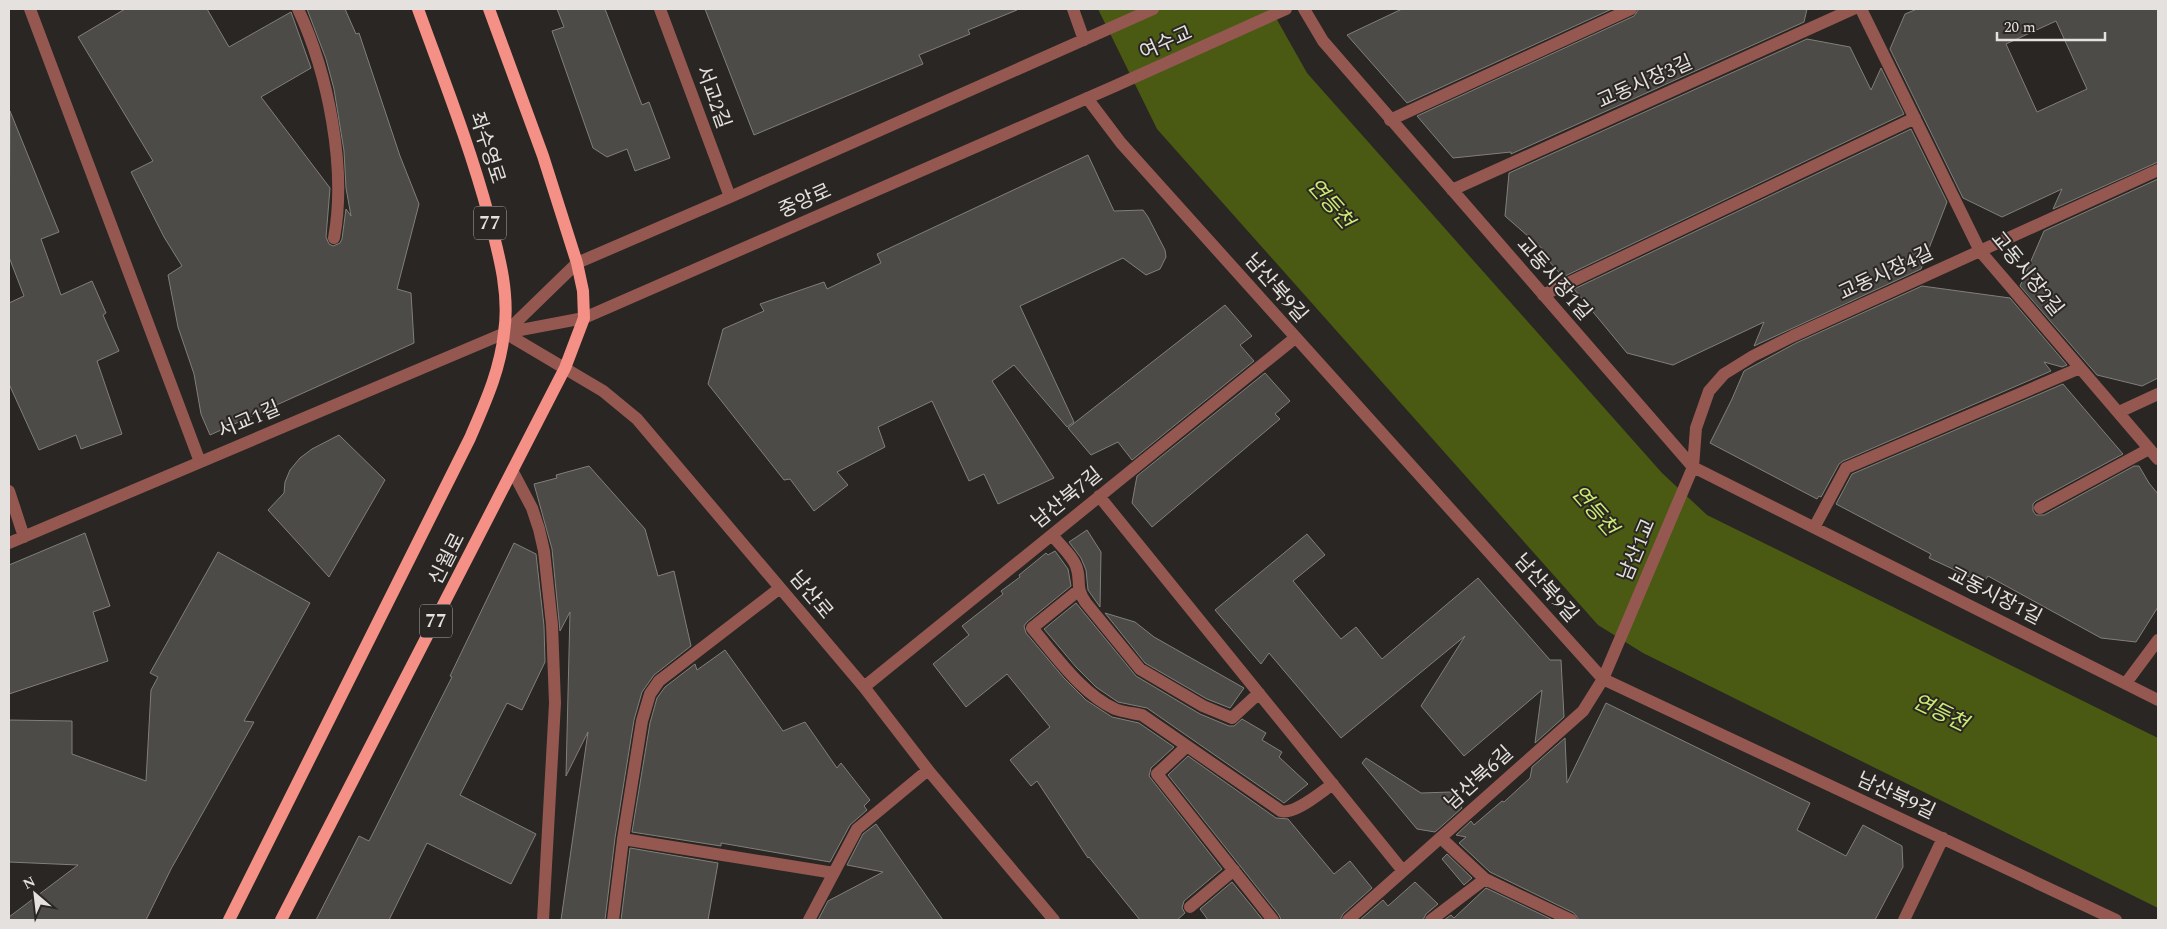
<svg xmlns="http://www.w3.org/2000/svg" width="2167" height="929" font-family="Spectral,'Noto Sans KR',serif">
	<style>
		.water { fill: #4a5a12 }
		.building { fill: #4d4b47; stroke: #817f7a; fill-rule: evenodd }
		.lines { fill: none; stroke-linecap: round; stroke-linejoin: round }
		.minor { stroke: #945851; stroke-width: 12 }
		.major { stroke: #f49085; stroke-width: 12 }
		.labels { text-anchor: middle; dominant-baseline: central; stroke-width: 4; stroke-linejoin: round; paint-order: stroke }
		.shield { fill: #2a2623; stroke: #aca9a7; stroke-width: 1 }
		.shield-label { font-size: 19px; font-weight: bold; fill: #e4e1df }
		.street-label { font-size: 20px; fill: #e4e1df; stroke: #2a2623 }
		.water-label { font-size: 21px; font-style: italic; fill: #ccec74; stroke: #2a2623 }
	</style>
	<rect width="100%" height="100%" fill="#2a2623"/>
	<path class="water" d="M1098,9H1271L1307,73L1662,473L1707,515L2158,738V908L1643,653L1598,625L1157,129Z"/>
	<path class="building" d="M125,9H207L229,47L291,12L311,68L261,97L330,188L326,237L329,244L333,246L340,243L342,239L346,209L351,216L346,188L344,151L334,89L326,59L307,9H345L356,34L359,33L400,156L419,204L397,289L411,293L414,343L210,435L201,414L194,374L178,327L168,275L182,266L164,237L131,172L153,161L78,37Z
		M557,9H605L642,105L649,102L670,158L635,171L627,149L607,157L593,148L552,31L564,27Z
		M705,9H1017V10L968,30L970,34L919,55L923,64L754,135Z
		M1402,9H1612L1407,103L1347,35Z
		M1639,9H1807L1804,22L1511,154V152L1453,158L1417,116L1634,16Z
		M1917,9H2158V162L2053,209L2062,189L2002,217L1963,198L1890,49L1905,14ZM2056,21L2087,89L2037,112L2006,44Z
		M1807,39L1850,47L1871,90L1881,68L1904,114L1563,277L1542,253L1545,251L1505,216L1509,173Z
		M10,111L59,232L41,239L61,295L92,281L106,313L103,315L119,351L97,361L122,434L81,449L76,435L39,450L9,384V303L24,296L9,257Z
		M1911,129L1947,202L1921,269L1754,346L1764,322L1673,365L1627,353L1574,289Z
		M1088,155L1114,211L1143,210L1148,217L1165,250L1166,257L1160,269L1146,275L1123,258L1020,306L1074,422L1067,427L1014,365L992,381L1054,478L998,504L984,474L969,481L932,401L878,427L885,447L837,472L848,485L814,511L790,479L784,480L708,384L723,329L764,311L760,304L824,282L827,289L881,263L877,254Z
		M2158,179V378L2142,386L2097,375L2020,286L2044,231Z
		M1922,286L2010,298L2067,365L2062,367L2044,362L2051,371L1843,461L1839,464L1821,497L1819,496L1817,499L1710,443L1732,399L1744,371L1796,343Z
		M1225,305L1252,336L1240,345L1254,361L1132,460L1118,442L1091,455L1068,428Z
		M1265,373L1290,401L1275,414L1280,419L1152,527L1132,503L1137,476Z
		M2063,384L2123,454L2036,501L2033,504V511L2036,515H2044L2134,466H2139L2149,483L2158,494V607L2136,642L2101,638L1988,576L1983,583L1929,558L1931,554L1836,504L1852,474Z
		M339,435L385,480L329,577L268,510L284,493L285,482L290,470L300,458L312,449Z
		M589,466L645,529L658,576L674,571L691,646L654,675L642,692L634,720L615,838L605,920H561L588,732L566,776L570,612L560,631L552,549L534,484L557,478L556,475Z
		M1087,530L1101,552L1100,607L1088,590L1086,570L1081,558L1069,542Z
		M85,533L110,606L93,612L108,661L9,694V565Z
		M1307,534L1325,555L1293,581L1341,639L1356,627L1382,659L1478,578L1550,660H1561L1564,717L1535,743L1542,690L1464,756L1421,706L1465,636L1341,738L1269,653L1261,664L1215,610Z
		M514,543L536,554L544,626L545,662L522,710L507,703L460,795L536,834L511,884L427,843L389,920H316L359,836L369,841L452,677L450,676Z
		M1055,551L1068,569L1071,586L1027,622L1024,626L1026,633L1064,678L1086,700L1112,717L1139,723L1174,747L1151,768L1149,776L1222,869L1184,901L1182,908L1185,913L1177,920H1140L1089,857L1088,858L1037,781L1031,786L1010,760L1050,727L1007,674L966,707L933,664L969,635L962,626L1003,594L1001,591L1020,577L1019,575L1046,553L1048,555Z
		M218,552L310,603L244,721L254,722L171,869L146,920H9V917L78,865L9,862V720L72,721V754L146,781L151,690L158,677L150,673Z
		M1076,603L1136,676L1200,714L1229,726H1234L1242,719L1266,733L1262,740L1282,752L1279,757L1308,784L1284,803L1147,708L1118,702L1096,687L1076,667L1044,629Z
		M1105,613L1135,622L1154,637L1244,688L1230,708L1207,699L1145,663Z
		M725,650L783,731L805,722L837,768L841,763L870,800L864,806L867,810L850,825L830,862L721,843V846L632,832L650,723L657,698L665,687L695,664L697,670Z
		M1606,703L1810,803L1797,830L1846,856L1863,825L1902,846L1903,867L1875,920H1579L1574,913L1490,872L1459,843L1466,837L1456,835L1471,821L1474,825L1502,801L1504,802L1530,778L1532,767L1565,738L1567,783Z
		M1188,756L1276,818L1288,819L1334,874L1350,861L1372,888L1343,914L1340,920H1281L1279,915L1168,775Z
		M1366,758L1421,793L1451,792L1462,808L1435,832L1417,829L1362,763Z
		M876,824L913,877L943,920H818L828,901L883,872L847,865L863,834Z
		M630,848L718,863L708,920H621Z
		M1447,854L1472,878L1464,885L1442,859Z
		M1232,882L1263,920H1208L1200,909Z
		M1415,882L1438,904L1426,914L1423,920H1360L1383,900L1388,906Z
		M1486,888L1553,920H1444L1451,915L1454,918Z"/>
	<g class="lines">
		<path class="minor" d="M30,9L200,462
			M298,9C328,73 347,168 334,238
			M660,9L730,197
			M1073,9L1084,40
			M1304,9L1323,41L1693,467L2158,700
			M1861,9L1980,251L2158,459
			M1087,98L1121,143L1603,679L2116,920
			M1390,120L1631,9
			M1452,190L1853,9
			M1543,295L1915,118
			M505,333L603,391L637,419L864,687L928,770L1054,920
			M505,333L577,263L730,197L1153,9
			M2119,412L2158,394
			M513,472L532,508L539,529L544,551L552,625L555,703L543,920
			M9,491L24,537
			M1099,496L1403,871
			M2040,508L2149,449
			M1815,526L1846,468L2080,368
			M1052,535C1059,544 1072,555 1076,566C1082,581 1074,586 1086,603L1140,669L1203,706L1232,718L1259,693
			M9,543L505,333L584,318L1115,86L1286,9
			M1079,590L1032,628C1056,656 1081,693 1115,709C1123,712 1133,713 1142,715L1281,811C1295,815 1321,792 1333,784
			M2126,683L2158,640
			M864,687L1295,338
			M1187,746L1157,774L1273,920
			M1441,838L1485,879L1571,920
			M623,839L642,721L650,694L659,681L780,588
			M1190,907L1234,870
			M613,920L623,839L834,873
			M809,920L857,829L928,770
			M1348,920L1583,711L1603,679L1693,467L1696,428L1709,391L1724,374L1753,356L1793,336L2158,170
			M1431,920L1485,879
			M1904,920L1943,838"/>
		<path class="major" d="M229,920L470,438C485,403 500,371 504,333C510,294 499,255 489,217C470,146 443,78 418,9
			M281,920L565,368L584,318L583,291L577,263L543,156L489,9"/>
	</g>
	<g class="labels">
		<g class="shield">
			<rect x="474" y="206.5" width="32" height="33" rx="4"/>
			<rect x="420" y="604.5" width="32" height="33" rx="4"/>
		</g>
		<g class="shield-label">
			<text x="490" y="223">77</text>
			<text x="436" y="621">77</text>
		</g>
		<g class="street-label">
			<text transform="translate(1166 43) rotate(-24)">여수교</text>
			<text transform="translate(1645 82) rotate(-24)">교동시장3길</text>
			<text transform="translate(713 97) rotate(70)">서교2길</text>
			<text transform="translate(487 148) rotate(72)">좌수영로</text>
			<text transform="translate(805 201) rotate(-24)">중앙로</text>
			<text transform="translate(1886 273) rotate(-25)">교동시장4길</text>
			<text transform="translate(2027 274) rotate(51)">교동시장2길</text>
			<text transform="translate(1554 279) rotate(49)">교동시장1길</text>
			<text transform="translate(1276 288) rotate(49)">남산북9길</text>
			<text transform="translate(249 420) rotate(-23)">서교1길</text>
			<text transform="translate(1067 498) rotate(-39)">남산북7길</text>
			<text transform="translate(1637 550) rotate(-67)">남산1교</text>
			<text transform="translate(447 559) rotate(-63)">신월로</text>
			<text transform="translate(1546 588) rotate(48)">남산북9길</text>
			<text transform="translate(811 595) rotate(50)">남산로</text>
			<text transform="translate(1995 596) rotate(27)">교동시장1길</text>
			<text transform="translate(1479 778) rotate(-42)">남산북6길</text>
			<text transform="translate(1896 796) rotate(25)">남산북9길</text>
		</g>
		<g class="water-label">
			<text transform="translate(1330 204) rotate(49)">연등천</text>
			<text transform="translate(1594 511) rotate(49)">연등천</text>
			<text transform="translate(1940 713) rotate(26)">연등천</text>
		</g>
	</g>
	<rect width="2167" height="929" fill="none" stroke="#e4e1df" stroke-width="20"/>
	<g transform="translate(35 894) rotate(332)" stroke="#2a2623" stroke-width="4" paint-order="stroke">
	<path d="M0-4L9 19L0 12L-9 19Z" fill="#e4e1df"/>
	<text y="-8" font-size="14" font-weight="bold" text-anchor="middle" fill="#e4e1df">N</text>
	</g>
	<path d="M1997 32v8h108v-8" fill="none" stroke="#e4e1df" stroke-width="2.5"/>
	<text x="2004" y="32" font-size="15" fill="#e4e1df" stroke="#2a2623" stroke-width="4" paint-order="stroke">20 m</text>
</svg>
